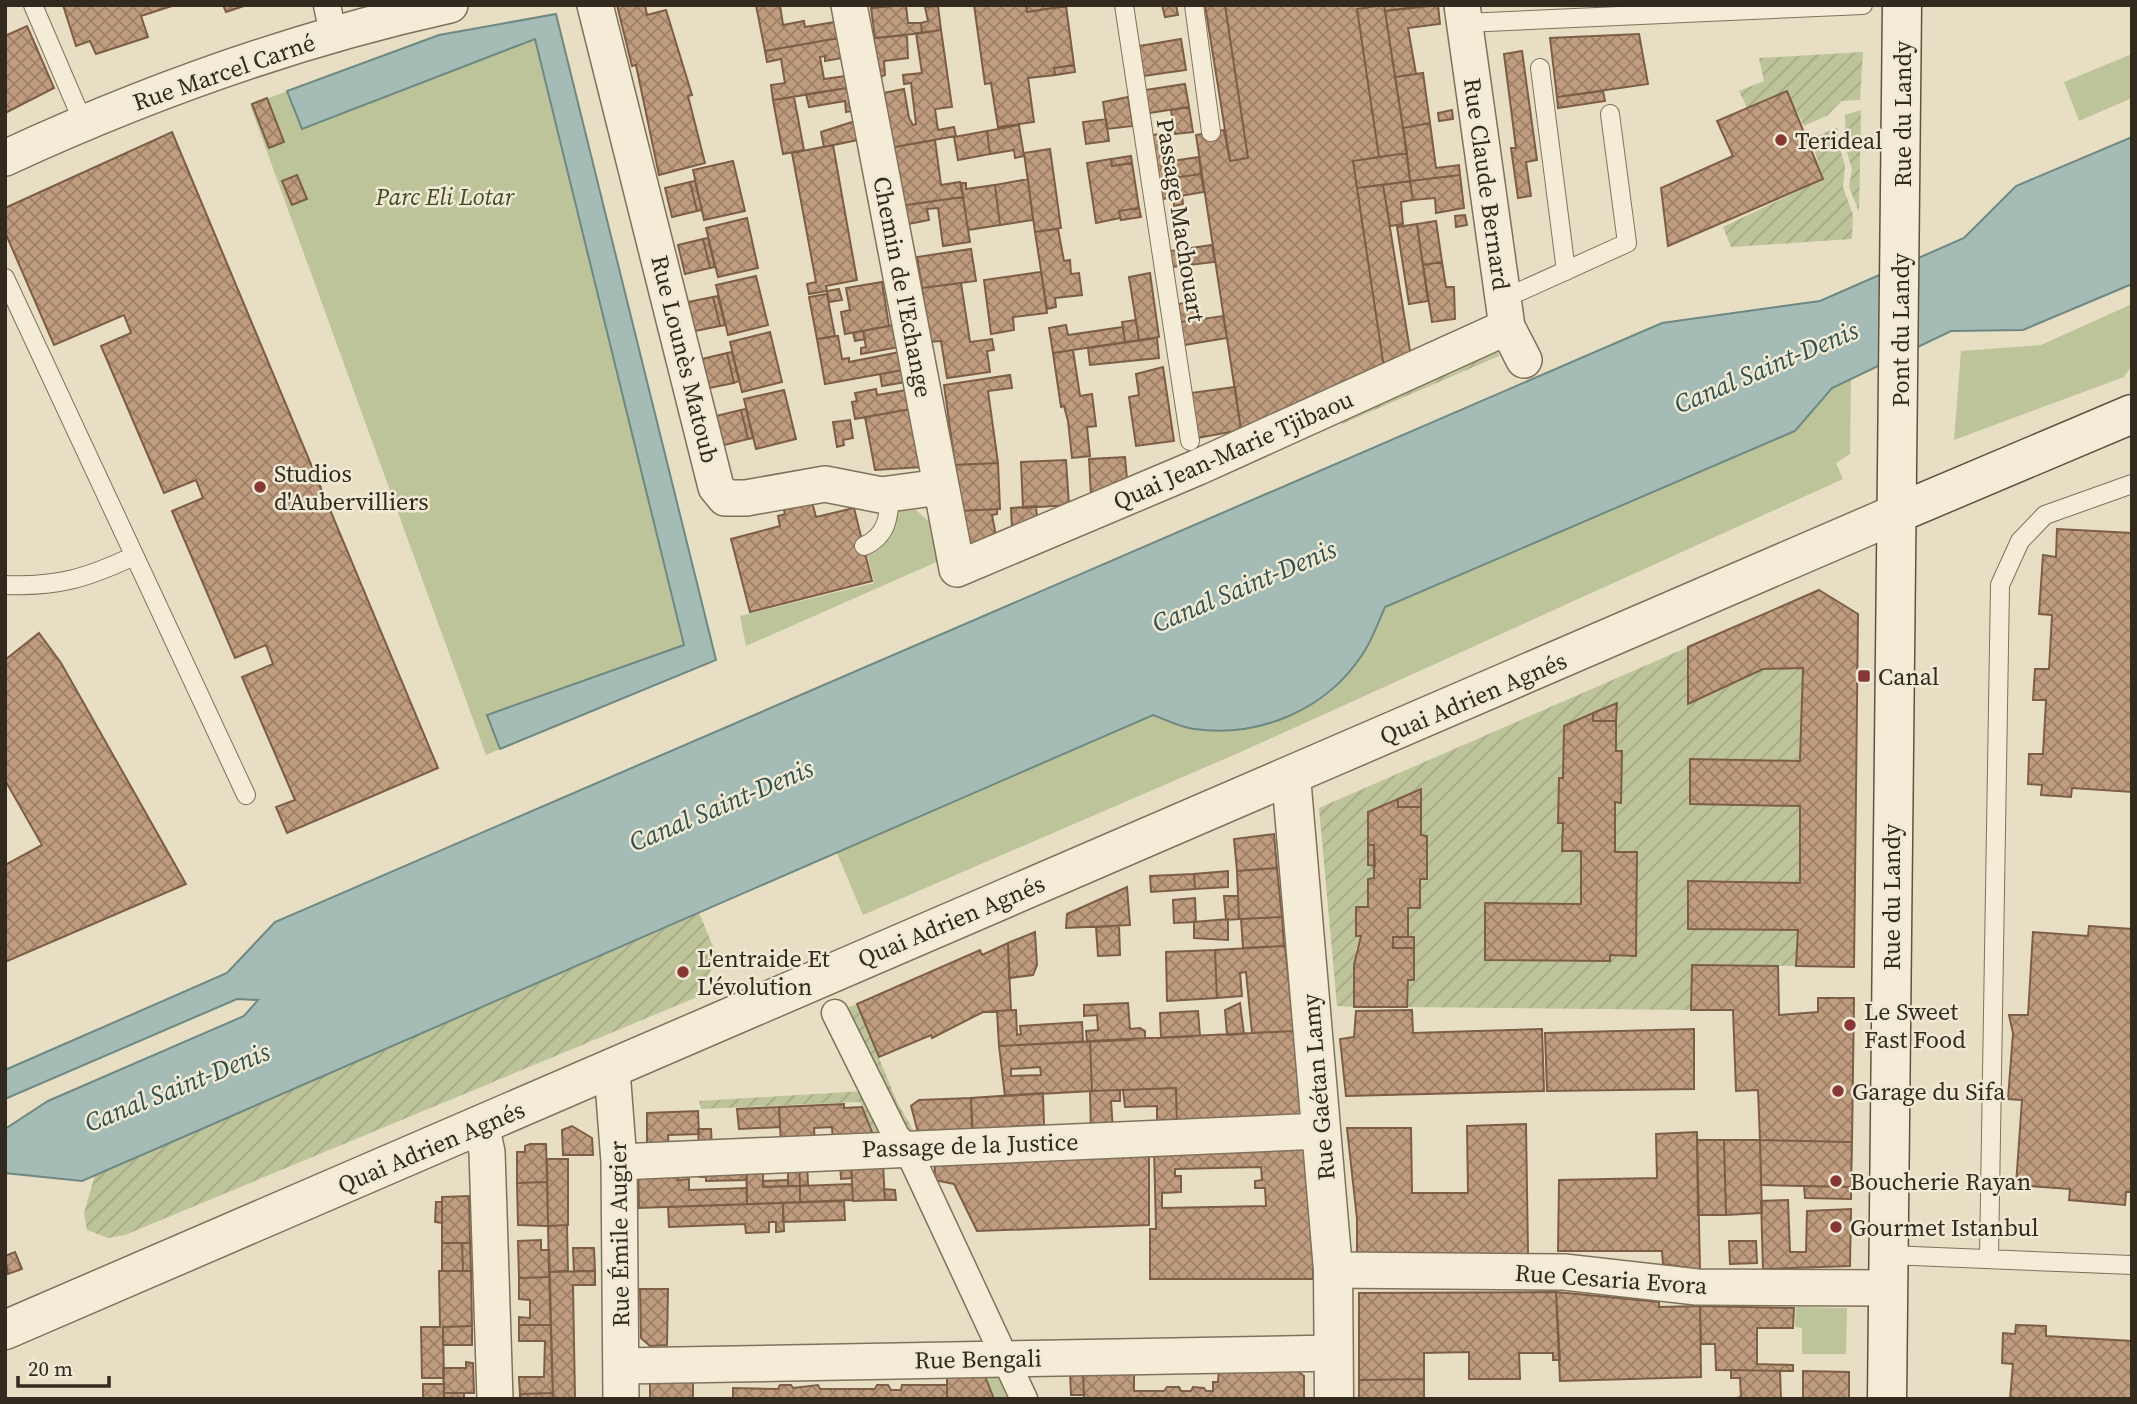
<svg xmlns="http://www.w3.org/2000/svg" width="2137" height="1404" font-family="'Source Serif 4',serif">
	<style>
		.green { fill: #bec49a }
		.garden { fill: url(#garden-furrows) }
		.water { fill: #a5bbb6; stroke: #6e8882; stroke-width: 2 }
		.building { fill: url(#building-cross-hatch); stroke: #7c5d46; stroke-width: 2; fill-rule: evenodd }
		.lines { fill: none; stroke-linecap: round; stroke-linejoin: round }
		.service-casing { stroke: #80715d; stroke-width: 20 }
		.pedestrian-casing { stroke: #80715d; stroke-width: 29 }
		.minor-casing { stroke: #80715d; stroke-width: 38 }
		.tertiary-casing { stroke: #80715d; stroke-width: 41 }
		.secondary-casing { stroke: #625240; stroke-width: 41 }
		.service { stroke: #f4ecd6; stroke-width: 18 }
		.pedestrian { stroke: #f4ecd6; stroke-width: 26 }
		.minor { stroke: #f4ecd6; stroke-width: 35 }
		.tertiary { stroke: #f4ecd6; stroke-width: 38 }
		.secondary { stroke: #f4ecd6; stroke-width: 38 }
		.poi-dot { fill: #873735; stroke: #f0e9d3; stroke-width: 2.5 }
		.labels { text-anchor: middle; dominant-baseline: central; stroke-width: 5; stroke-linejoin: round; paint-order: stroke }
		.street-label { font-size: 24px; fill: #32291f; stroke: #f0e9d3 }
		.poi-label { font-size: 24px; fill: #32291f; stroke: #f0e9d3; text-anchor: start }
		.park-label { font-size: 24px; font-style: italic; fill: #424c28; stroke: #f0e9d3 }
		.water-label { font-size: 26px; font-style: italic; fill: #30504f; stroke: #f0e9d3 }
	</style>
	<defs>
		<pattern id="garden-furrows" width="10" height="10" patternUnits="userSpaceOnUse" patternTransform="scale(1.75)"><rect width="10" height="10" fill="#bec49a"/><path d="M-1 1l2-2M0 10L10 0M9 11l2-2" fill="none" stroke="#a4a884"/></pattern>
		<pattern id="building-cross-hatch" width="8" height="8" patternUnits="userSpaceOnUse" patternTransform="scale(1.75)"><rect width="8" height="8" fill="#c19d7f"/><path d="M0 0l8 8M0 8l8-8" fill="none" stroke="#9d8067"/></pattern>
	</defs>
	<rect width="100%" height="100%" fill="#e8dec4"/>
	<path class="green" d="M556,14L716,660L486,755L250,105L439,35Z
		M2132,54V98L2079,121L2064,82Z
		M2132,304V365L2124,377L1954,440L1961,351L2041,345Z
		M1851,379L1850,454L1836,463L1843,479L1243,751L863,915L837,853L1153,715C1166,720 1181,728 1194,728C1210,729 1227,725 1242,724C1327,717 1351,679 1385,607L1795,431L1832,388Z
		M916,510L933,525L941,560L746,646L740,616L874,583L867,553L891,536L898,511Z
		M1796,1307L1847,1308L1846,1354H1802V1328L1795,1327Z
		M983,1373H999L1010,1399H994Z"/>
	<path class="garden" d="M1863,52L1860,100L1841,101L1828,115L1804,126L1787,91L1747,108L1739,91L1764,81L1759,58Z
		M1861,110L1859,212L1849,187L1852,169L1846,149L1845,115Z
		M1838,127V143L1845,165L1843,187L1853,215L1852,239L1731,247L1723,227L1823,179L1811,139Z
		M1495,344L1499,356L1342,424L1337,412Z
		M1688,647L1689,704L1763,669L1803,668L1800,761L1690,760V804L1800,806V883L1689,881L1688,929L1798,930L1796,966L1692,965L1691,1010L1407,1007L1414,937H1408V908H1420L1421,879H1427V836L1421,835V789L1374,845V878L1368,879V907L1356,908V936H1361V948H1356L1354,1007L1337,1006L1319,808Z
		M699,913L718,958L695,998L125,1235L108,1238L87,1230L84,1213L95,1175Z
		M857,1004L897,1102L916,1135L901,1136L845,1009Z
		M864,1091L883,1137L874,1138L860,1102L701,1109L699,1101Z"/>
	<path class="water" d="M556,14L716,660L500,749L487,715L684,645L535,39L302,129L287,91L439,35Z
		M2132,137V284L2023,330L1951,331L1832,388L1795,431L1385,607C1378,623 1372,641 1362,655C1326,710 1259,738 1194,729C1180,727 1166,720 1153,715L82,1181L5,1173V1129L48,1101L244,1016L258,1000L237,999L5,1099V1070L227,973L275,922L1662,323L1820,301L1964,238L2016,186Z"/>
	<path class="building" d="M63,5H175L141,16L148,37L96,54L90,41L76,46Z
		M223,5H247L226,12Z
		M617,5H645L647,15L666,10L692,95L688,96L705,163L659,175L636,65L632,66Z
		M756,5H780L783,25L804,21L805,27L835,22L839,38L765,51Z
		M906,5L908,23H921L922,33L875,38L871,8Z
		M974,5H1026L1027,12L1066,6L1074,65L1054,68L1055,75L1028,78L1034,122L998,127L991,83L985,84Z
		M1026,5H1066V6L1027,12Z
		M1162,5H1176L1178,15L1165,17Z
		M1205,5H1225L1248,158L1230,161Z
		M1225,5H1383L1357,9L1379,157L1353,161L1384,368L1241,430L1196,135L1224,130L1230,161L1248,158Z
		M1384,5H1430L1385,11Z
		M1384,5L1407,153L1379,157L1357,9Z
		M1438,5L1440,24L1408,28L1416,74L1395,77L1385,11Z
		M938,6L941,30L922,33L921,23L928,21L925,7Z
		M27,26L54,88L5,113V36Z
		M941,30L952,107L935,109L938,130L954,127L956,136L889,148L878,94L904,89L909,118L913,125L916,124L911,83L904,84L903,75L922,73L916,33Z
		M1639,34L1648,84L1557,97L1550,38Z
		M907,35L908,58L884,61L885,75L875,80L867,39Z
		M839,38L842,58L825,61V56L820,57L824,79L845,76L848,88L773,100L771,85L785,83L781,59L767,62L765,51Z
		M1181,39L1186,70L1143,76L1139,46Z
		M1522,51L1537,160L1526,162L1531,196L1518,198L1511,148H1516L1504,54Z
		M1074,65L1075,72L1055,75L1054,68Z
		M1423,73L1430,123L1403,128L1395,77Z
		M1185,84L1189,107L1149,113L1145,90Z
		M848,88L852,111L846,112L845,101L809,107L806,94Z
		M1603,91L1605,101L1558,108L1557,97Z
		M1787,91L1823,179L1668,246L1661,188L1733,156L1717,121Z
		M794,97L804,150L783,154L773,100Z
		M1128,97L1133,126L1107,129L1103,102Z
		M267,98L284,142L269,148L252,104Z
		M1189,107L1193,132L1175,134L1171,110Z
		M1452,110L1453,119L1439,121L1438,113Z
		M1106,119L1109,141L1086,144L1083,122Z
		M855,121L858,140L824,147L821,132Z
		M1430,123L1436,168L1459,165L1460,175L1410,181L1403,128Z
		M1019,125L1024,156L1015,158L1014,150L990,154L987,131Z
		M987,131L990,154L958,160L954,137Z
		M172,132L438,768L287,833L276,807L295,800L242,677L273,664L266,645L235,658L172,511L203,498L196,480L164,493L101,346L131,333L124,315L54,345L5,232V208Z
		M1168,133L1172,161L1199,157L1201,174L1159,180L1152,135Z
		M935,140L941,185L960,182L963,197L899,206L889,148Z
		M833,145L857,280L826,286L827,291L809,294L807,284L816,282L792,153Z
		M1050,149L1061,228L1035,232L1024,153Z
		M1407,153L1410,181L1357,188L1353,161Z
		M1131,156L1132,163L1112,166L1111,159Z
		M1111,159L1112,166L1132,163L1139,208L1119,211L1120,218L1096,223L1087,163Z
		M733,161L745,211L704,220L693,170Z
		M1201,174L1204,192L1162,199L1159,180Z
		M297,175L307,199L292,205L282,181Z
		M1460,175L1464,208L1436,213L1435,198L1413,200L1410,181Z
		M1028,179L1033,220L1000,225L995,185Z
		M695,181L702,210L697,211L690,182Z
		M1410,181L1413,200L1401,202L1403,224L1390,226L1383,185Z
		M690,182L697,211L672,217L665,188Z
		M961,183H966V189L995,185L1000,225L968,230Z
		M1383,185L1411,357L1384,368L1357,188Z
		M1182,196L1183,204L1174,206L1173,197Z
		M963,197L970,242L943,246L938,208L927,209L929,220L903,225L899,206Z
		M1139,208L1141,217L1121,220L1119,211Z
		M1465,215L1467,225L1456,227L1455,216Z
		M747,218L758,268L718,277L706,228Z
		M1436,221L1442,262L1423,265L1417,224Z
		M1417,224L1428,301L1409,304L1397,227Z
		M1058,229L1064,261L1070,260L1071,274L1079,273L1082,295L1055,298L1056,307L1047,309L1035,232Z
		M708,238L715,267L710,268L703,239Z
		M703,239L710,268L685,274L678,245Z
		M1212,245L1215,262L1172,267L1170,251Z
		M971,249L976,281L922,288L917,257Z
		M1442,262L1446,287H1454L1455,319L1432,322L1423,265Z
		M1041,272L1047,313L1013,317L1014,330L991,334L984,280Z
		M1150,273L1159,337L1139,340L1129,277Z
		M756,276L768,325L728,335L716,285Z
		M882,282L889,326L845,334L841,312L850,310L846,288Z
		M961,283L970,342L992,339L994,350L987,351L990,372L947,378L941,341L930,342L922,288Z
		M839,289L842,300L829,302L827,291Z
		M827,294L835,336L817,339L809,297Z
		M718,296L725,325L720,326L713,297Z
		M713,297L720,326L695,331L688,302Z
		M1193,302L1196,320L1180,322L1177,304Z
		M1223,316L1227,338L1184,345L1180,322Z
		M1136,320L1139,340L1125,342L1122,322Z
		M894,325L899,347L861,354V348L866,347L863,331Z
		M1066,325L1068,335L1123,327L1125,342L1053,353L1049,328Z
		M863,331L865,339L855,341L853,333Z
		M770,332L782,382L742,392L730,342Z
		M838,336L842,359L849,358V362L900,352L903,370L825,384L817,339Z
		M1157,338L1159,358L1090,365L1088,348Z
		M1073,350L1080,396L1092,394L1096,426L1087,427L1090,456L1072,458L1068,421L1064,406L1061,407L1053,353Z
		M732,352L739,381L734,383L727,353Z
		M727,353L734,383L709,388L702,359Z
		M1163,367L1174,441L1136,446L1129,397L1139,395L1136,374Z
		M903,370L906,382L882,386L880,374Z
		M1010,375L1012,388L988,391L998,463L955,465L944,385Z
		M1235,387L1241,430L1197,438L1191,393Z
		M876,389L877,395L907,390L911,409L855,419L852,402L857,401L855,393Z
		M784,390L796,439L756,449L744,399Z
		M746,409L753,438L748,439L741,410Z
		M911,409L922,467L875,470L865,417Z
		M741,410L748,439L724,445L716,416Z
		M850,420L853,438L843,440L844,445L837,447L833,422Z
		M1125,457L1127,479L1091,495L1089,459Z
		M1066,460L1069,505L1023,508L1021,462Z
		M998,463L1000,509L960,511L952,465Z
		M812,502L816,517L854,508L872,581L750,612L731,539L780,526L778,516L785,514L784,510Z
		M1036,506L1037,518L1012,529L1011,508Z
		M997,509V514L992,515L996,536L966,549L959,511Z
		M2057,529L2132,533V792L2072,788L2071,797L2041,795L2042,785L2028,784L2029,754H2043L2046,700H2033L2035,669H2049L2052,615L2039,614L2043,555L2056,557Z
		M1819,590L1858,614L1854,967L1796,966L1798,930L1688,929V881L1800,883V806L1690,804V759L1800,761L1803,668L1763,669L1688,704V647Z
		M39,633L61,663L186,884L5,962V865L42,845L5,780V660Z
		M1617,703L1616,721H1593V713Z
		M1593,713V721H1616V751H1622L1621,803L1615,802V852H1637L1636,956L1610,955V961L1485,960V903L1581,904V851H1562L1563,823H1558L1559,778H1563L1564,726Z
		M1421,789V807H1398V799Z
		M1398,799V807H1421V835L1427,836V879H1420V908H1408V937H1393V948H1414V980H1408L1407,1007H1354V965L1361,936H1356V907H1368V879L1374,878V845H1368V812Z
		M1274,834L1277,868L1237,871L1234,839Z
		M1368,845H1374L1375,866L1368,865Z
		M1277,868L1282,917L1239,919L1237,871Z
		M1228,871V887L1195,889L1194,874Z
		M1194,874L1195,889L1151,892L1150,876Z
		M1127,887L1130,925L1066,928L1067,914Z
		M1224,896H1238L1239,919L1226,920Z
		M1195,898L1196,922L1174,923L1173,900Z
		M1282,917L1284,946L1243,948L1241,919Z
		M1228,919V940L1194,938V922Z
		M1119,926L1120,955L1098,956L1096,927Z
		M2089,926L2132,929V1192H2126L2125,1205L2069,1200L2070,1189L2016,1185L2022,1100L2008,1099L2013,1033L2009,1015H2028L2033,932L2088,936Z
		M1035,932L1037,965L1033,975L1009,978L1008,943Z
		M1393,937H1414V948H1393Z
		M1008,943L1011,1010L983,1012L932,1038L931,1035L879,1057L857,1004L980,950L982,955Z
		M1285,946L1294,1031L1252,1033L1246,972L1240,973L1242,996L1217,998L1215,950Z
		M1215,950L1217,998L1167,1001L1166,952Z
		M1692,965L1778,966L1779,1015L1818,1012V998H1854L1852,1142L1760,1140L1758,1090L1736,1091L1733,1010H1691Z
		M1128,1003L1130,1029L1140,1028L1145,1031V1039L1087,1042L1086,1031L1098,1030L1097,1015L1084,1016V1005Z
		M1240,1003L1244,1034L1227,1035L1225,1010Z
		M1016,1010L1017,1035L1021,1034L1020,1026L1082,1022L1083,1042L999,1046L997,1011Z
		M1412,1010L1413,1033L1542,1029L1544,1091L1346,1096L1340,1039L1354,1037L1356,1011Z
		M1198,1011L1200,1036L1161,1038L1160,1013Z
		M1694,1029V1089L1547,1091L1545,1033Z
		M1294,1031L1301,1122L1177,1128L1176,1088L1092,1091L1090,1041Z
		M1090,1041L1092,1091L1005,1096L999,1046ZM1040,1067L1041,1075L1011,1076V1069Z
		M1176,1088L1177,1128L1157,1129V1106L1125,1107L1123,1090Z
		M1120,1090V1101H1111L1113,1131L1091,1132L1090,1091Z
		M1043,1093L1044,1125L972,1129L971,1098Z
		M971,1098L973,1137L920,1140L911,1106L919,1100Z
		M844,1104V1108L862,1107L876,1142L833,1143L832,1127L814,1128L815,1144L781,1145L779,1107Z
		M779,1107L780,1127L739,1129L737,1109Z
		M698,1111L699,1134L668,1135L669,1150L647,1151V1113Z
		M1526,1124L1528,1254L1357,1258V1219L1347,1128H1411L1412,1193H1468L1467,1126Z
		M572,1126L592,1138L593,1155H563L562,1130Z
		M698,1129H711L712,1148L699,1149Z
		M1697,1132L1700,1270L1663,1264L1662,1251H1558L1559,1180L1657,1178L1656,1134Z
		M1697,1140H1724L1726,1215H1698Z
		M1724,1140H1760L1762,1213L1726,1215Z
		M1760,1140L1852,1142L1851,1187L1761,1185Z
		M1304,1141L1313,1225V1279H1150V1229H1156L1154,1148ZM1261,1167L1262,1180L1255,1181V1188H1265L1266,1206L1162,1208V1193L1181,1192V1176H1175V1169Z
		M530,1144H546L547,1182L517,1183V1152H525V1146Z
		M1149,1144V1225L977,1231L954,1184L934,1180L936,1154Z
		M547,1159H568V1225L548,1226Z
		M840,1161H851L852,1178L841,1179Z
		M799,1162H807L808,1185L800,1186Z
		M799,1162L800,1186H788V1163Z
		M763,1164V1187L800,1186V1202L747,1204L746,1165Z
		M883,1164L885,1200L853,1201L851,1165Z
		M746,1165L747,1180L706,1181V1177H700V1167Z
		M678,1168V1180L689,1179V1190L747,1188V1204L639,1208L638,1170Z
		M788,1180V1186L763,1187V1181Z
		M547,1182L548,1226L518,1225L517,1183Z
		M852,1184L853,1200L800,1202V1186Z
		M1804,1186L1851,1187V1199L1805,1198Z
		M884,1189L895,1190L896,1200H885Z
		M469,1196L470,1243H442V1197Z
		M1788,1200L1790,1252H1806L1807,1211L1851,1209L1850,1266L1763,1269L1761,1201Z
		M844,1201L845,1220L783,1222V1203Z
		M436,1202H442V1223L435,1222Z
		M783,1203L784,1231L776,1232V1222H769V1232L746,1233L745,1224L669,1227L668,1207Z
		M567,1225L568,1271L549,1272L548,1226Z
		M541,1240V1250H549L550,1277L519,1278L518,1241Z
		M1729,1241H1756L1757,1263L1730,1264Z
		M442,1243H462L463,1271H442Z
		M462,1243H470L471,1271H463Z
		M573,1248H594L595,1271H574Z
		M15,1252L22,1269L8,1274L5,1256Z
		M439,1271H471L472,1326L443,1327L444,1378H422L421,1327H440Z
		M595,1271V1285H573L575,1399H553L549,1272Z
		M550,1277L551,1325H519V1317L530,1318V1300L519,1299V1278Z
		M640,1289H668L667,1345L650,1346L641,1338Z
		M1556,1292L1659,1302V1307L1700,1306L1701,1377L1560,1381Z
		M1556,1292L1560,1360H1553V1353H1519L1520,1379H1469V1352L1424,1353V1379L1359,1380V1293Z
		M1700,1306L1794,1308L1793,1328H1757V1364L1793,1365V1371L1716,1370L1715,1344H1701Z
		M519,1325H551L553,1393L520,1394L519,1377H544L545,1341H519Z
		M2016,1325L2046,1326V1336L2132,1341V1399H2010L2013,1364L2002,1363L2003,1333L2015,1334Z
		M472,1326V1345H443V1327Z
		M466,1362L473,1363L474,1393H444L443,1368H466Z
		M980,1364L994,1399H947V1374Z
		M1219,1370L1297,1371L1304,1376V1399H1084L1083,1372L1134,1371V1391H1164L1167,1387H1179L1181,1391H1191L1193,1387L1204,1388L1206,1391H1213V1382H1218Z
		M1731,1370L1780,1371L1781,1399H1732L1741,1397L1740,1378H1731Z
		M1803,1371L1849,1372V1399H1803Z
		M1070,1372H1083L1084,1395H1071Z
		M650,1378H693V1399H650Z
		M1424,1379V1399H1359V1380Z
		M423,1384H444V1398H423Z
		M780,1385H791L793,1388L818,1385L820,1389H875L877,1385H888L891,1390H901L902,1385H947V1399H733V1388L778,1389Z
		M444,1393H464V1399H444Z
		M553,1393V1399H520V1394Z"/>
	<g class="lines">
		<g class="service-casing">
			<path id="service" d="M33,5L83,122
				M1124,5L1190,441
				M1194,5L1211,132
				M1465,23L1863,5
				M1540,68L1566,271
				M5,278L246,795
				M1503,299L1627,243L1610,114
				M864,546C887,536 889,517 890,494
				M5,585C58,587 87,578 134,556
				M1889,1255L2132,1265
				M1989,1257L2000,585L2020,541L2045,515L2132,484"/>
		</g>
		<g class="pedestrian-casing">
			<path id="pedestrian" d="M327,5L333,34
				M835,1013L896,1136L907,1148L1024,1399"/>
		</g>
		<g class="minor-casing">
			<path id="minor" d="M595,5L716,487L725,498H746L825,484L881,495L940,487
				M849,5L957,569L1196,468L1507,327
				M1462,5L1507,327L1524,360
				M5,158C148,92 296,39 450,5
				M612,1070L619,1162L621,1399
				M481,1125L487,1152L495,1399
				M619,1162L1322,1131
				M1333,1270L1564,1272L1697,1287L1888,1288
				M621,1366L1334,1353"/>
		</g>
		<g class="tertiary-casing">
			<path id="tertiary" d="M1291,776L1333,1270L1334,1399
				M5,1330L1898,513"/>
		</g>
		<g class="secondary-casing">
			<path id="secondary" d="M1898,513L2132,414
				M1887,1399L1902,5"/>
		</g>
		<use href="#service" class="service"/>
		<use href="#pedestrian" class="pedestrian"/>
		<use href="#minor" class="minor"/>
		<use href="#tertiary" class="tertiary"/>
		<use href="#secondary" class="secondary"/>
	</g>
	<g class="poi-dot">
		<circle cx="1781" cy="140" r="7"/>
		<circle cx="260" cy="487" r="7"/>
		<rect x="1857" y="669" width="14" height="14" rx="3.5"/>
		<circle cx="683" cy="972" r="7"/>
		<circle cx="1850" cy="1025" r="7"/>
		<circle cx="1838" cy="1091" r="7"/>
		<circle cx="1836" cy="1181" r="7"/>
		<circle cx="1836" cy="1227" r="7"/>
	</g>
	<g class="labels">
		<g class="street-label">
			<text transform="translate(224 72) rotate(-19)">Rue Marcel Carné</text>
			<text transform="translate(1902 114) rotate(-90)">Rue du Landy</text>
			<text transform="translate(1487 184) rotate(82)">Rue Claude Bernard</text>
			<text transform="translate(1181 220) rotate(81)">Passage Machouart</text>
			<text transform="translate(903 287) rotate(79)">Chemin de l'Echange</text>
			<text transform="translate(1900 330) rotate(-90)">Pont du Landy</text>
			<text transform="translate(685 359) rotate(76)">Rue Lounès Matoub</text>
			<text transform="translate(1233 450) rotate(-24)">Quai Jean-Marie Tjibaou</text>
			<text transform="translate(1473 698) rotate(-23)">Quai Adrien Agnés</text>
			<text transform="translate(1891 897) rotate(-90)">Rue du Landy</text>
			<text transform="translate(951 921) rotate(-23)">Quai Adrien Agnés</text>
			<text transform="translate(1318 1087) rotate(-95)">Rue Gaétan Lamy</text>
			<text transform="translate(970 1145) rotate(-2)">Passage de la Justice</text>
			<text transform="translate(431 1147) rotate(-23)">Quai Adrien Agnés</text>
			<text transform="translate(619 1234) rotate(-91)">Rue Émile Augier</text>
			<text transform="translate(1611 1279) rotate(4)">Rue Cesaria Evora</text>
			<text transform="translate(978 1359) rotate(-1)">Rue Bengali</text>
		</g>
		<g class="poi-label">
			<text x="1795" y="140">Terideal</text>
			<text x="274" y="473">Studios<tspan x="274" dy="28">d'Aubervilliers</tspan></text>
			<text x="1878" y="676">Canal</text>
			<text x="697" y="958">L'entraide Et<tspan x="697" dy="28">L'évolution</tspan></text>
			<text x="1864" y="1011">Le Sweet<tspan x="1864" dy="28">Fast Food</tspan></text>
			<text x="1852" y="1091">Garage du Sifa</text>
			<text x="1850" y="1181">Boucherie Rayan</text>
			<text x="1850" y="1227">Gourmet Istanbul</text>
		</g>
		<g class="park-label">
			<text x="445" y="196">Parc Eli Lotar</text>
		</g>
		<g class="water-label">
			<text transform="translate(1766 367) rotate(-23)">Canal Saint-Denis</text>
			<text transform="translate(1244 586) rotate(-23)">Canal Saint-Denis</text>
			<text transform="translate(721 805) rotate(-23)">Canal Saint-Denis</text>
			<text transform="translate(177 1087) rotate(-22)">Canal Saint-Denis</text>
		</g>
	</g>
	<rect width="2137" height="1404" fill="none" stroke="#32291f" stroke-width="14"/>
	<path d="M18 1376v10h91v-10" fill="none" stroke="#32291f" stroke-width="3.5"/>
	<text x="28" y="1376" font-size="21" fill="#32291f" stroke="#f0e9d3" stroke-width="5" paint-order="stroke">20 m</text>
</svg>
